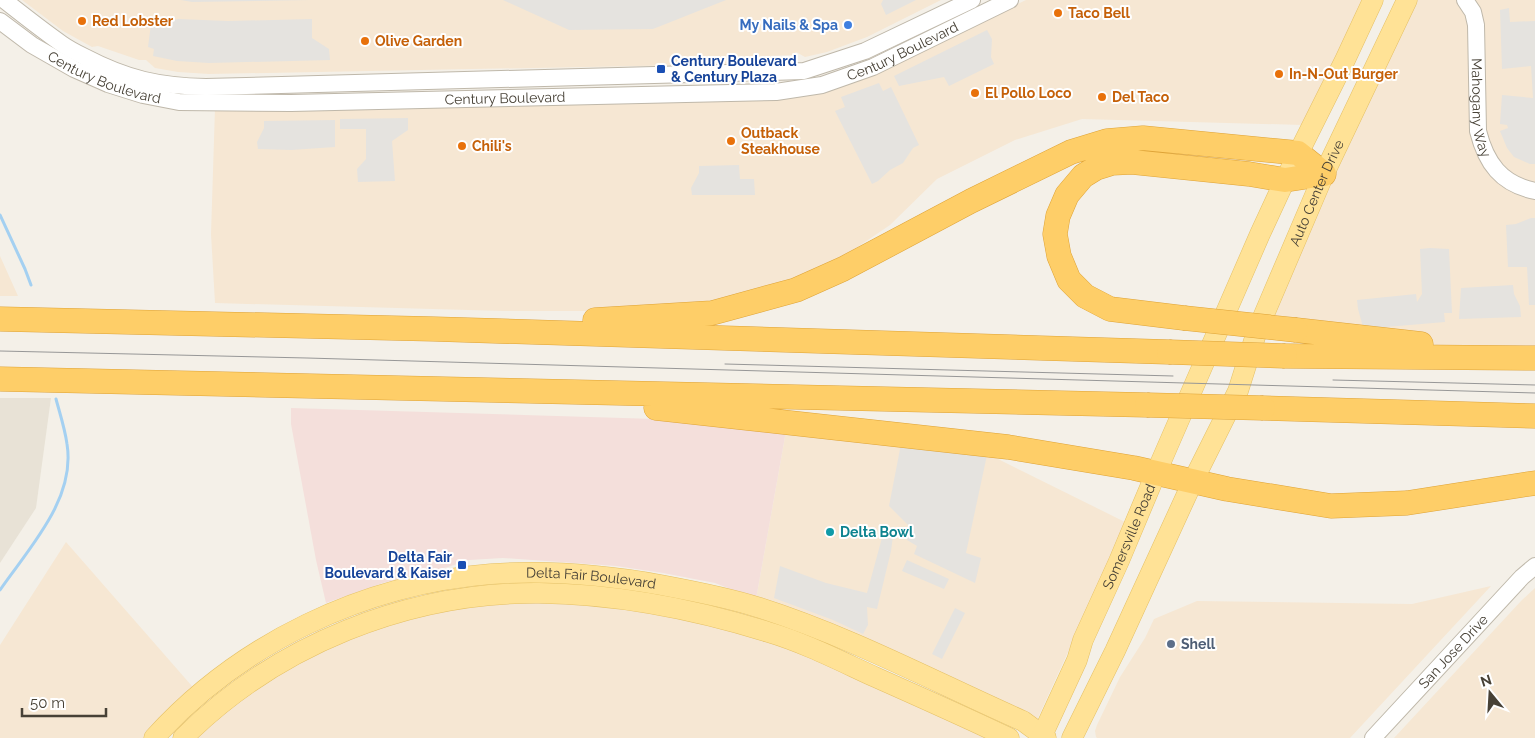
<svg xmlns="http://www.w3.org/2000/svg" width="1535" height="738" font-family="Raleway,sans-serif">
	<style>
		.residential { fill: #e8e2d6 }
		.commercial { fill: #f6e7d3 }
		.medical { fill: #f4dfdb }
		.parking { fill: #e5e3df }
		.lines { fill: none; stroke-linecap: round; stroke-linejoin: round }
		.stream { stroke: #a4d0f1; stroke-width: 3 }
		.minor-casing { stroke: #bfb8aa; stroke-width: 18 }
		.major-casing { stroke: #e5c065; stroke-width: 21 }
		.highway-casing { stroke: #dea337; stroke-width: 25 }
		.minor { stroke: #fff; stroke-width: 16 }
		.major { stroke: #ffe296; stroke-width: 20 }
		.highway { stroke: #fece68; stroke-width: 24 }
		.tram { stroke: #979797; stroke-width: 1 }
		.highway-bridge-casing { stroke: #dea337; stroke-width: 25; stroke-linecap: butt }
		.highway-bridge { stroke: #fece68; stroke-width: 24 }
		.food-dot { fill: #e8710a; stroke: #fff; stroke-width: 2 }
		.shop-dot { fill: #3f7fe0; stroke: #fff; stroke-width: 2 }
		.transit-dot { fill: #1a4fb4; stroke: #fff; stroke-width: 2 }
		.culture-dot { fill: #0f9aa8; stroke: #fff; stroke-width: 2 }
		.service-dot { fill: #5c6f8a; stroke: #fff; stroke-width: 2 }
		.labels { text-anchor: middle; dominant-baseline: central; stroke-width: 4; stroke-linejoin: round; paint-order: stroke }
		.food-label { font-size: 14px; font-weight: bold; fill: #c56008; stroke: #fff; text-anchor: start }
		.shop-label { font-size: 14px; font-weight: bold; fill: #366cbe; stroke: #fff; text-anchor: end }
		.street-label { font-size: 14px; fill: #474136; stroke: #fff }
		.transit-label { font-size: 14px; font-weight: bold; fill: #164399; stroke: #fff; text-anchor: start }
		.culture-label { font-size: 14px; font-weight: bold; fill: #0d838f; stroke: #fff; text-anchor: start }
		.service-label { font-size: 14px; font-weight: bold; fill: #4e5e75; stroke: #fff; text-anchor: start }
	</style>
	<rect width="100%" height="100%" fill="#f4f0e8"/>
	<path class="residential" d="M0,398H51L36,508L0,563Z"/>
	<path class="commercial" d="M22,0H941L867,37L827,52L805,57L796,52L792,55L748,57L741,64L209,74L178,72L155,68L146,60H139L98,46L92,47L63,31Z
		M1026,0H1367L1303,125L1082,119L1015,140L937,179L890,225L828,267L756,293L693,305L634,311H504L215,303L211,234L215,108L784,98L889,65Z
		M1407,0H1535V355L1261,327Z
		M0,256L18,296H0Z
		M786,431L990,455L1127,523L1036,722L756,599Z
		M66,542L198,693L151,738H0V645Z
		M1491,586L1350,738H1097L1096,737L1095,731L1097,725L1120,677L1145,638L1154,619L1197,601L1412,604Z
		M1535,588V738H1394L1521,601Z
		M513,594L731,622L1009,738H183L331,637Z"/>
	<path class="medical" d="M291,408L688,420L786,431L756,599L715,583L663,573L616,566L503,558L469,560L448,567L383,583L326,603L316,560L291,424Z"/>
	<path class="parking" d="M181,0H310L192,2Z
		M503,0H726L653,29L569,30Z
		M883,0H916L886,15L881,4Z
		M1509,8L1510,22L1535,21V164H1530L1514,157L1507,148L1500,131L1508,128L1507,125L1500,124L1502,95L1533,98L1531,66L1502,69L1500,10Z
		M178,19L228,21L312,19V38L329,49L330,60L209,63L177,61L153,56L154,49L148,47L151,24L158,25Z
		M987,30L992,39L991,57L994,64L949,86L944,77L899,86L894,76Z
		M879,83L883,91L891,87L919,145L913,148L903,163L890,170L878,181L872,184L835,111L845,107L841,97Z
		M408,118V130L392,141L395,181L358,182L357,169L366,159V129H340V119Z
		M335,120V147L291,150L258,149L257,142L264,128V121Z
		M739,165L740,179H754L755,195H692L691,188L699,173V166Z
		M1531,218H1535V305H1529L1527,267H1508L1506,225L1516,224Z
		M1430,248L1449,249L1452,313H1444L1445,322L1374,328V326L1363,327L1358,309L1357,300L1416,294L1417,302L1422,294L1420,249Z
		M1513,285L1514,294L1520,306L1521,317L1459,319L1461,288Z
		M901,444L987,455L966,553L981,558L975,583L914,554L917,546L907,540L908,525L889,506Z
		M883,534L893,536L891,551L877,609L867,607L868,625L863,634L833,620L774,598L780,566L826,583L867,593Z
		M907,560L949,579L944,589L902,571Z
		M955,608L965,613L942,659L932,654Z"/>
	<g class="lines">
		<path class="stream" d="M0,215L25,269L31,285
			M0,590C29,548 76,499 67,444C65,429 60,414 56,399"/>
		<g class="minor-casing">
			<g id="minor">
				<path d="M4,0C23,15 42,30 62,44C69,49 77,53 85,57C127,79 159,86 206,87L804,71L865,51L972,0"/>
				<path id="s1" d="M1465,0L1473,12L1476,25L1478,131C1486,163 1501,184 1535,191"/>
				<path id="s2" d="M0,21L32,45L74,69L108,84L143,95L179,102L291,103L776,92L822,85L873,67L1010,0"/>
				<path id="s3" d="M1373,738L1522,577L1535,566"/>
			</g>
		</g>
		<g class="major-casing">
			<g id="major">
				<path id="s4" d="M154,738C240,643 364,584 491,574C547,570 605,575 661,585C693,591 726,597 757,607C849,636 935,682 1023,721L1046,738"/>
				<path d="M183,738C276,645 408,592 539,593C616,594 694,609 768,632C805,643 840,661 875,677C920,697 965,717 1009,738"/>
				<path id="s5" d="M1041,738L1077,660L1083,640L1119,561L1156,473L1260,234L1285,180L1345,60L1373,0"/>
				<path id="s6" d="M1072,738L1115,651L1193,481L1238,391L1257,331L1324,174L1407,0"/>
			</g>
		</g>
		<g class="highway-casing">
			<path id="highway" d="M1184,318L1110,309L1085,296L1069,280L1059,256L1055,234L1058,216L1067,195L1083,176L1096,168L1112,163L1132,162L1249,174L1285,180L1324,174
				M0,319L434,329L1169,352
				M595,320L712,313L796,290L843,269L971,201L1071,152L1107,141L1143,138L1298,153L1324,174
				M1296,330L1421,344
				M1285,356L1535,358
				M0,379L1147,405
				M656,408L1008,447L1134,468L1227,489L1331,506L1407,503L1535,483
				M1263,408L1535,416"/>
		</g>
		<use href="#minor" class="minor"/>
		<use href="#major" class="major"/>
		<use href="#highway" class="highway"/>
		<path class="tram" d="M0,351L307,358L1535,393
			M725,364L1173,376
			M1333,380L1535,385"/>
		<g class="highway-bridge-casing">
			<path id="highway-bridge" d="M1184,318L1296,330
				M1169,352L1285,356
				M1147,405L1263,408"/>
		</g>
		<use href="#highway-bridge" class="highway-bridge"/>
	</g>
	<g class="food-dot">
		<circle cx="1058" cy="13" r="5"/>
		<circle cx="82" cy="21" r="5"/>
		<circle cx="365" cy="41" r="5"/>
		<circle cx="1279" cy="74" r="5"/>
		<circle cx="975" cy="93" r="5"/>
		<circle cx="1102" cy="97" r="5"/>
		<circle cx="731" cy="141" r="5"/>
		<circle cx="462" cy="146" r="5"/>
	</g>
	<circle class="shop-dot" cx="848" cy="25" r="5"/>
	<g class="transit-dot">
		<rect x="656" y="64" width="10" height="10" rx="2.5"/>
		<rect x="457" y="560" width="10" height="10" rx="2.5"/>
	</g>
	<circle class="culture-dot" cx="830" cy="532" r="5"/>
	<circle class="service-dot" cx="1171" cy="644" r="5"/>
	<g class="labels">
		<g class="food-label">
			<text x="1068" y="13">Taco Bell</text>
			<text x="92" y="21">Red Lobster</text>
			<text x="375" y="41">Olive Garden</text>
			<text x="1289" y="74">In-N-Out Burger</text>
			<text x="985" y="93">El Pollo Loco</text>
			<text x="1112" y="97">Del Taco</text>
			<text x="741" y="133">Outback<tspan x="741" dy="16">Steakhouse</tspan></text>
			<text x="472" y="146">Chili's</text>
		</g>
		<g class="shop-label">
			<text x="838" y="25">My Nails &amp; Spa</text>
		</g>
		<g class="street-label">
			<text stroke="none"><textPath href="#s2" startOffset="930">Century Boulevard</textPath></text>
			<text stroke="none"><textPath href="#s2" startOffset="120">Century Boulevard</textPath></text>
			<text stroke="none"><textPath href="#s2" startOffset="525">Century Boulevard</textPath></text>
			<text stroke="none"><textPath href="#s1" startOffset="111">Mahogany Way</textPath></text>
			<text stroke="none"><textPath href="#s6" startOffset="598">Auto Center Drive</textPath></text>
			<text stroke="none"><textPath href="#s5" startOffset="220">Somersville Road</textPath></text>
			<text stroke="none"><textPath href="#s4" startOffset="484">Delta Fair Boulevard</textPath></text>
			<text stroke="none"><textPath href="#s3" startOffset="118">San Jose Drive</textPath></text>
		</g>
		<g class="transit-label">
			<text x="671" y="61">Century Boulevard<tspan x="671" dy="16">&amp; Century Plaza</tspan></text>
			<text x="452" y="557" text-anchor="end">Delta Fair<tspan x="452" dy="16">Boulevard &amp; Kaiser</tspan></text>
		</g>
		<g class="culture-label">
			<text x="840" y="532">Delta Bowl</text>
		</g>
		<g class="service-label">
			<text x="1181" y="644">Shell</text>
		</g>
	</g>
	<g transform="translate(1490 693) rotate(342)" stroke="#ffffff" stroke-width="4" paint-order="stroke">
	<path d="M0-4L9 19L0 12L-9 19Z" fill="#474136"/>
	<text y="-8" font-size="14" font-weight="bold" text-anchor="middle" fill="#474136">N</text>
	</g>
	<path d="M22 708v8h84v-8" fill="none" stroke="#474136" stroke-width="2.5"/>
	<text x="30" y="708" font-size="15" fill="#474136" stroke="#ffffff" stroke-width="4" paint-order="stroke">50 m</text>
</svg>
